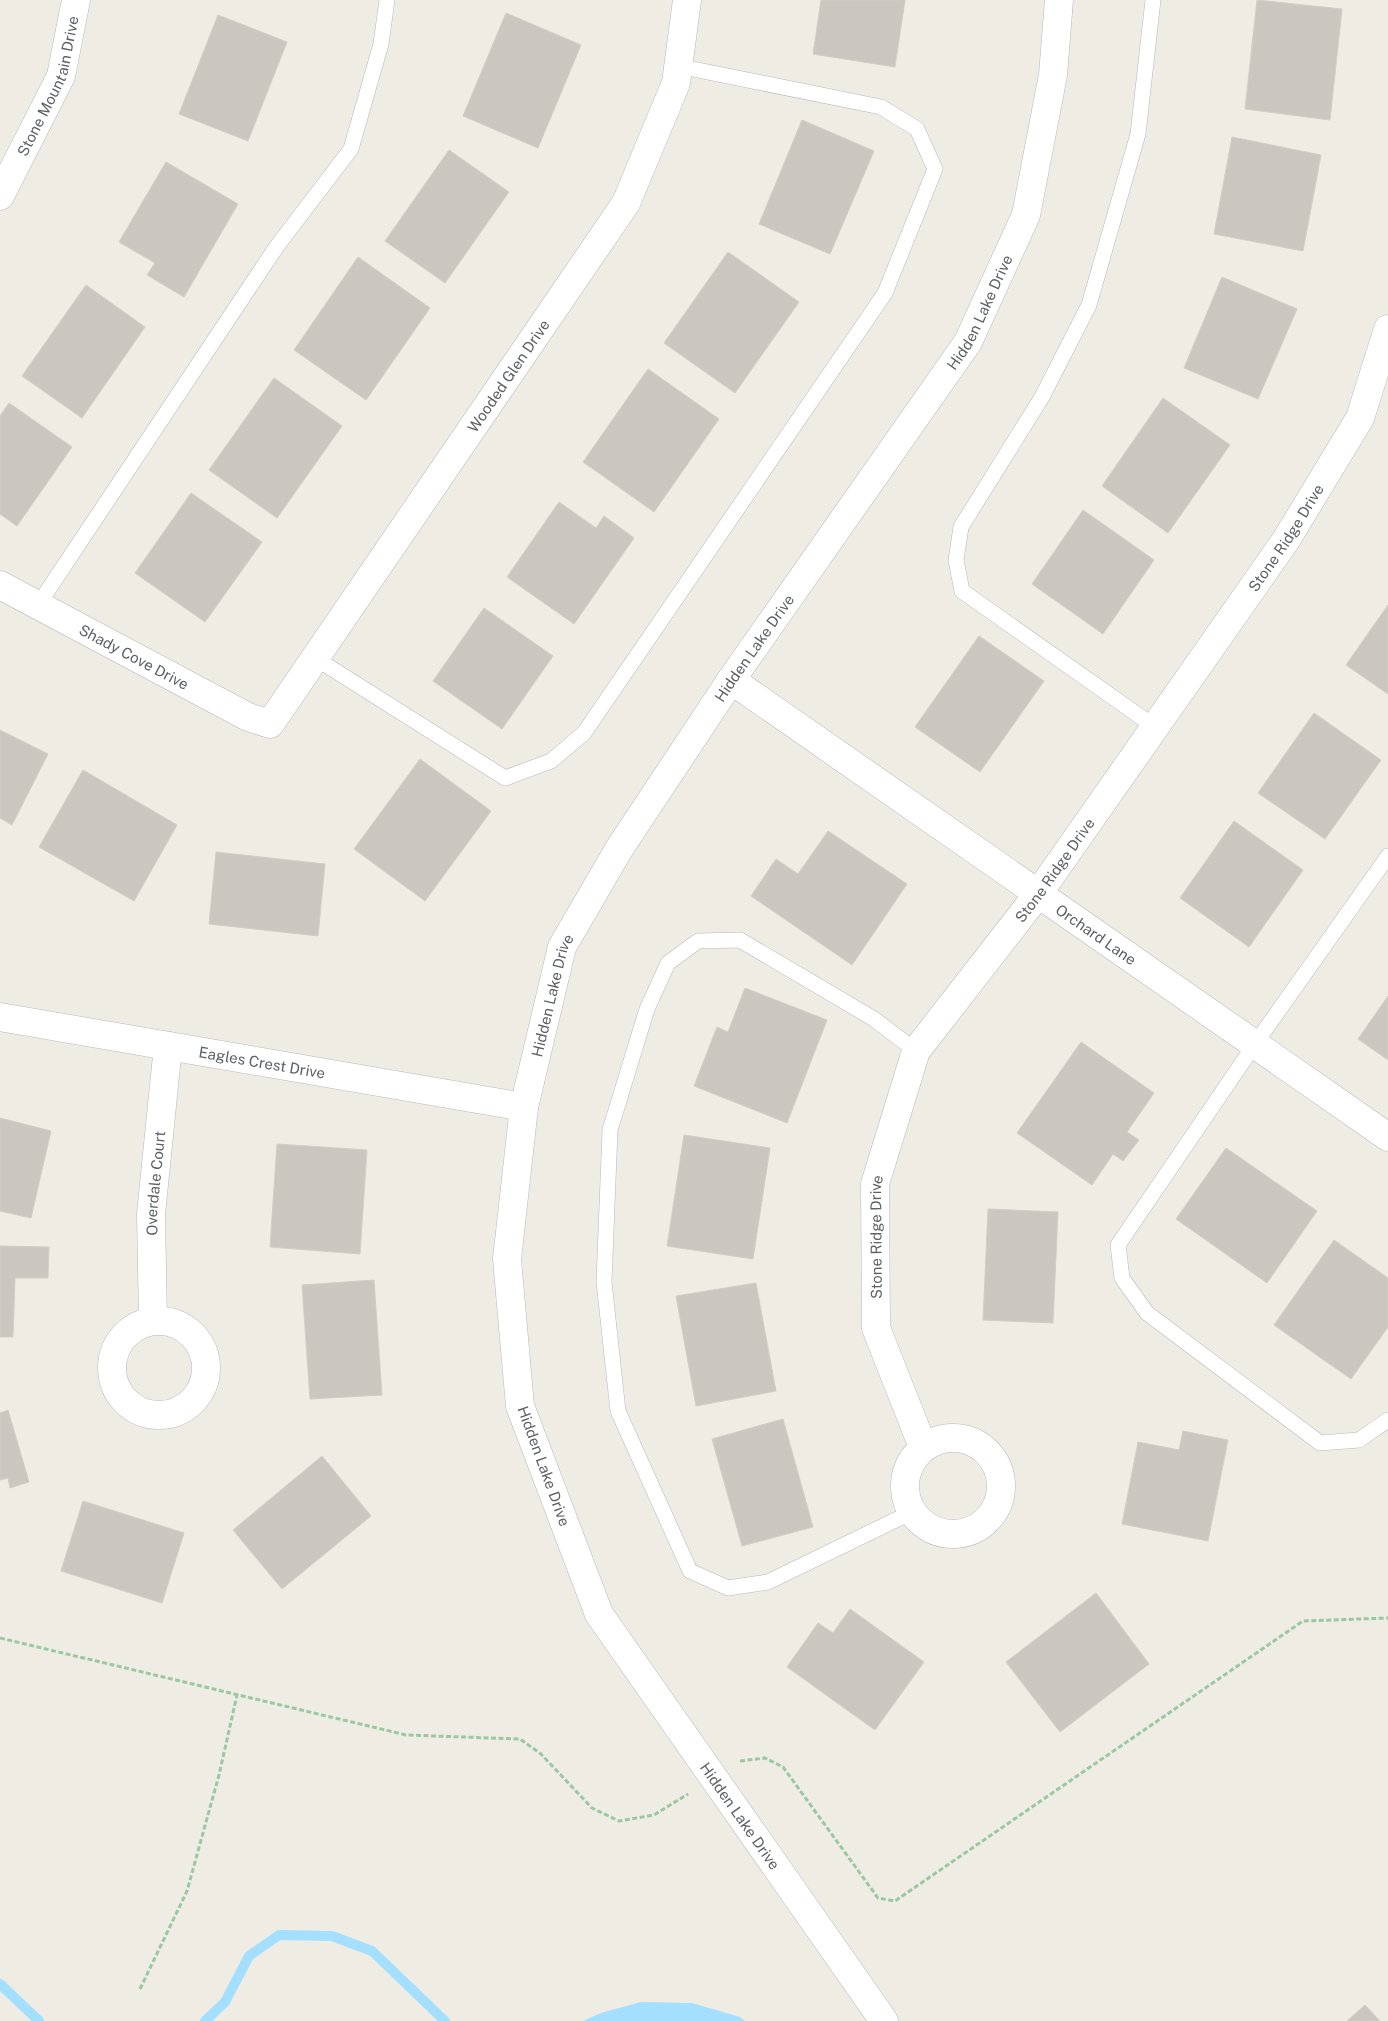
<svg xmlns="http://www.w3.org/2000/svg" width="1388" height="2021" font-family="'Public Sans',sans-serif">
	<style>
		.water { fill: #a4dfff }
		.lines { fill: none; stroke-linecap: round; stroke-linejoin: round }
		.stream { stroke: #a4dfff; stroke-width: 10 }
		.building { fill: #cac7c1; stroke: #d4cdc2 }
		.lane-casing { stroke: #b5b8bc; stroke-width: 16 }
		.street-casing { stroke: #b5b8bc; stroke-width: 29 }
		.path { stroke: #99c8a3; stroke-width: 3; stroke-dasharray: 5 2.5; stroke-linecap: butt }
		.lane { stroke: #fff; stroke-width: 15 }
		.street { stroke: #fff; stroke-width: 28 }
		.labels { text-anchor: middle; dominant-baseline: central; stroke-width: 4; stroke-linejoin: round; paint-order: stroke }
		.street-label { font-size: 15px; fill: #5c6165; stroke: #fff }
	</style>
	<rect width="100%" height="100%" fill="#efece4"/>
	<path class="water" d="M641,2002L692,2003L740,2017L745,2021H583L601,2013Z"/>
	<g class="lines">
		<path class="stream" d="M0,1984L39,2021
			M205,2021L225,2002L249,1956L279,1935L332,1936L372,1951L445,2021"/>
	</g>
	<path class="building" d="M821,0H905L895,67L813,54Z
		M1257,0L1342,9L1330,120L1245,109Z
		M506,13L581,45L538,148L463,116Z
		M218,15L287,42L248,141L179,114Z
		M802,120L874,151L830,254L759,224Z
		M1232,137L1321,155L1303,251L1214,234Z
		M449,150L509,192L445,283L385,241Z
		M166,162L238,204L184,297L147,275L155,263L119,242Z
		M728,252L799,302L735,393L664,343Z
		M358,257L430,308L366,400L294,350Z
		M1222,277L1297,309L1258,399L1184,368Z
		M86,285L145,327L82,418L22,376Z
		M648,369L719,419L654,512L583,462Z
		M274,378L342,426L277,518L209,470Z
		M1163,398L1230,445L1168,533L1102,486Z
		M9,403L72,447L17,526L0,514V416Z
		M191,493L262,542L205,622L135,573Z
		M559,502L596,528L604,516L634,538L574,624L507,577Z
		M1083,510L1154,560L1103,634L1032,584Z
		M1388,605V694L1346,665Z
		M484,608L553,656L502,729L433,681Z
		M979,636L1044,681L980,772L915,727Z
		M1314,713L1381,760L1325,839L1258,793Z
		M0,730L48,754L12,825L0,818Z
		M420,759L491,811L425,901L354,849Z
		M83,770L177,825L134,901L39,847Z
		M1234,821L1303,870L1249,947L1180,898Z
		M828,831L907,884L852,965L751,896L776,859L798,874Z
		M216,852L325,864L318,936L209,924Z
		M745,988L827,1020L787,1123L694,1086L717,1027L728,1032Z
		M1388,996V1060L1358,1039Z
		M1081,1042L1154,1093L1127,1132L1139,1140L1123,1161L1113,1154L1092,1185L1017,1133Z
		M0,1118L51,1131L31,1218L0,1211Z
		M684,1135L770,1148L753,1259L667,1246Z
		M277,1144L367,1150L360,1254L270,1247Z
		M1226,1148L1317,1211L1267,1283L1176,1219Z
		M988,1209L1058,1212L1053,1323L983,1320Z
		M1334,1240L1388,1278V1327L1351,1379L1274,1325Z
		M0,1246L49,1247L48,1278H15L13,1337H0Z
		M374,1280L382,1395L310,1399L302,1285Z
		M756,1283L776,1391L696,1406L676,1296Z
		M8,1410L29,1482L10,1488L8,1478L0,1480V1413Z
		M783,1419L813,1527L742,1546L712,1439Z
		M1183,1431L1228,1440L1208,1541L1122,1524L1138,1442L1179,1450Z
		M322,1456L371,1516L282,1589L233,1530Z
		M83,1501L184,1533L162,1603L61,1571Z
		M1096,1593L1149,1664L1060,1732L1006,1662Z
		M850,1609L924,1662L875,1730L787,1667L818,1623L833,1633Z
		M1365,2005L1380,2021H1347Z"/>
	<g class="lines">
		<g class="lane-casing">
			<path id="lane" d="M1153,0L1138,134L1089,305L1042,397L961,527L956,560L962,591L1155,727
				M38,605L277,246L351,149L381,44L387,0
				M315,658L505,778L551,761L584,733L885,293L935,169L917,129L881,107L678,66
				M1388,856L1255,1044L1118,1245L1122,1278L1147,1313L1320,1443L1359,1440L1388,1420
				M912,1512L768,1582L728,1588L690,1571L618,1411L604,1282L610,1130L647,1009L668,963L698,941L740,940L874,1019L916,1051"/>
		</g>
		<g class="street-casing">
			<g id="street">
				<path id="s1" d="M0,196L61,76L76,0"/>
				<path id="s2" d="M0,585L248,717L270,724L626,203L676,83L687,0"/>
				<path id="s3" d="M731,680L1388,1137"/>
				<path id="s4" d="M0,1017L524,1107"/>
				<path id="s5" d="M153,1321L151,1214L168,1046"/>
				<circle cx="159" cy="1368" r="47"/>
				<circle cx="953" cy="1486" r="48"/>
				<path id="s6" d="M923,1447L876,1328L875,1184L916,1051L1038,894L1286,540L1360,418L1388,329"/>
				<path id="s7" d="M884,2021L599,1614L520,1406L507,1259L524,1107L562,947L619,849L731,680L968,342L1026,215L1053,75L1059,0"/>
			</g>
		</g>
		<path class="path" d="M0,1638L406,1735L520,1739L541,1754L592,1808L619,1821L654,1815L688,1794
			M740,1761L765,1758L783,1767L878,1898L895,1901L1303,1621L1388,1618
			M140,1989L187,1891L219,1775L237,1695"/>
		<use href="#lane" class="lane"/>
		<use href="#street" class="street"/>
	</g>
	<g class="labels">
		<g class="street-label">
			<text stroke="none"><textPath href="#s1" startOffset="121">Stone Mountain Drive</textPath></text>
			<text stroke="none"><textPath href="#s7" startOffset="1945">Hidden Lake Drive</textPath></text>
			<text stroke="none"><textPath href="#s2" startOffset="726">Wooded Glen Drive</textPath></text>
			<text stroke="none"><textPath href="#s6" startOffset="1044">Stone Ridge Drive</textPath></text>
			<text stroke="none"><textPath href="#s7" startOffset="1540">Hidden Lake Drive</textPath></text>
			<text stroke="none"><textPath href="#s2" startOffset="152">Shady Cove Drive</textPath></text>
			<text stroke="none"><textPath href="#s6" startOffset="639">Stone Ridge Drive</textPath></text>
			<text stroke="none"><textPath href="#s3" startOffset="445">Orchard Lane</textPath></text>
			<text stroke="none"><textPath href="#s7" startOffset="1135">Hidden Lake Drive</textPath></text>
			<text stroke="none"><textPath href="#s4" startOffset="266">Eagles Crest Drive</textPath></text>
			<text stroke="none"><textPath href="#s5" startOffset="138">Overdale Court</textPath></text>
			<text stroke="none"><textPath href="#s6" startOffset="219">Stone Ridge Drive</textPath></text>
			<text transform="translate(544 1466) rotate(70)">Hidden Lake Drive</text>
			<text transform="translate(740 1816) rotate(55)">Hidden Lake Drive</text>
		</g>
	</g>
</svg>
